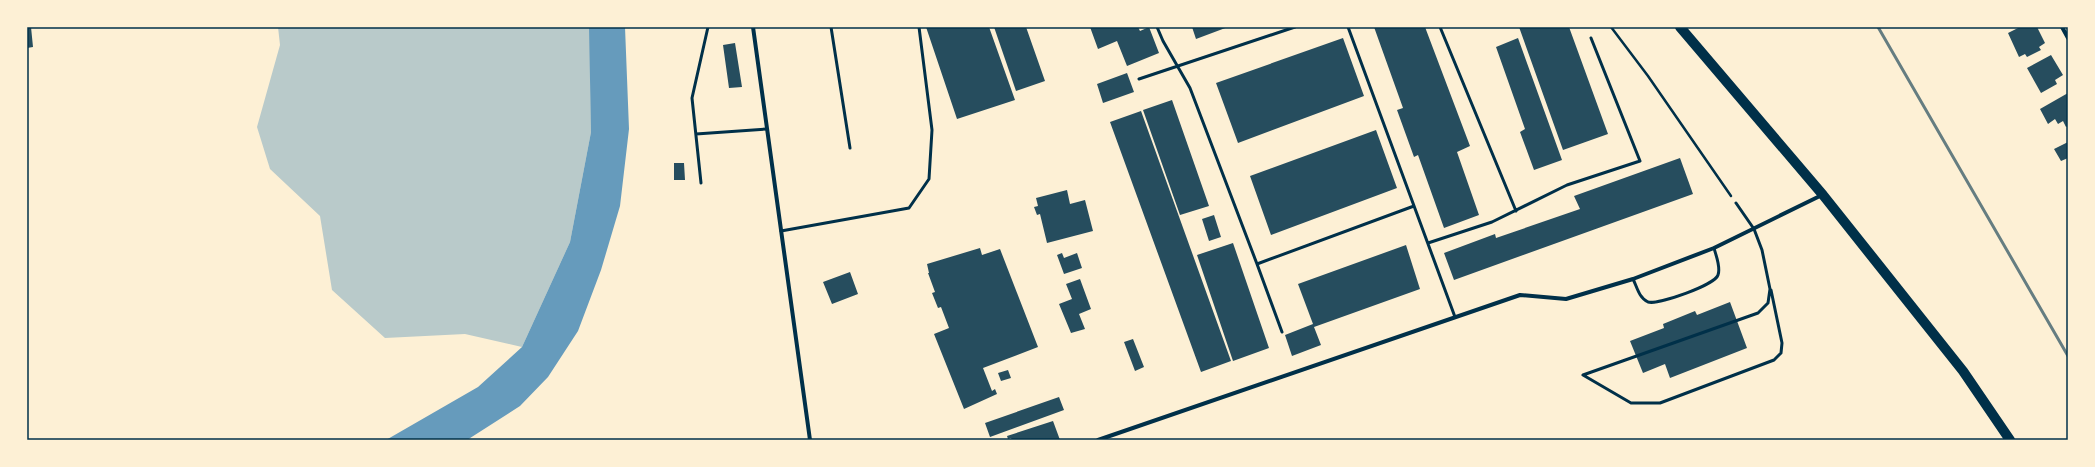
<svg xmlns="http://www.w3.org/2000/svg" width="2095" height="467" font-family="Lato,sans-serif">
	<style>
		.green { fill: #b9caca }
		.water { fill: #669bbc }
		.building { fill: #264d5e }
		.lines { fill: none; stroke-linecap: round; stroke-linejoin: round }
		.path { stroke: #003049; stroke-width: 2.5 }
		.service { stroke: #003049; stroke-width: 3 }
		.minor { stroke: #003049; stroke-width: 4 }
		.primary { stroke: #003049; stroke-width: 10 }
		.rail { stroke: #657d81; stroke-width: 3 }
		.neatline { fill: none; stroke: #003049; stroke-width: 1.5 }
	</style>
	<rect width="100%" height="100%" fill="#fdf0d5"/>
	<path class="green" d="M278,27H590L591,132L570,242L522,347L465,334L385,338L332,290L320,216L270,169L257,127L280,45Z"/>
	<path class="water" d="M589,27H625L629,129L620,206L601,270L578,331L548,377L520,406L467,440H386L478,387L522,347L570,242L591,132Z"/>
	<path class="building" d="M27,27H31L33,47L27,48Z
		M926,27H989L1015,100L957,119Z
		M994,27H1026L1045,81L1016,91Z
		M1090,27H1138L1140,31L1149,27L1159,53L1127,66L1117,41L1098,49Z
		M1192,27H1228L1196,39Z
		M1374,27H1425L1470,146L1457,152L1479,215L1444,228L1418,155L1414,157L1397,110L1403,108Z
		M1519,27H1569L1608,134L1563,150Z
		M2020,27H2037L2045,43L2039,47L2041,50L2027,57L2025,54L2019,57L2008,33Z
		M1343,38L1364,96L1238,143L1216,83Z
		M1518,38L1562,160L1534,170L1520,132L1525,129L1496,47Z
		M735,43L742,87L729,88L723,45Z
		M2051,55L2063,75L2055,80L2057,84L2041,93L2027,68Z
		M1127,73L1134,92L1103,103L1097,84Z
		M2068,93V126L2066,127L2063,121L2058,124L2055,119L2048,124L2040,109Z
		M1172,100L1209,206L1180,215L1143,110Z
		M1141,111L1231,361L1201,372L1110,122Z
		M1376,130L1397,188L1271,235L1250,176Z
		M2068,142V158L2061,161L2054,149Z
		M1680,158L1693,194L1454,280L1444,253L1495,234L1496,238L1580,209L1574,196Z
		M674,163H684L685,180H674Z
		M1067,190L1070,204L1085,200L1093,231L1047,243L1040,214L1037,215L1034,207L1038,206L1036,198Z
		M1214,215L1221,237L1209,241L1202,219Z
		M1233,243L1269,348L1233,361L1197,255Z
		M1406,245L1420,289L1314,327L1321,345L1292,356L1285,335L1313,324L1298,284Z
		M980,248L982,255L1000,249L1038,347L983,368L992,391L995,389L997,394L964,409L934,334L949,328L941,307L938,308L932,293L935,292L928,273H929L927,264Z
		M1062,253L1064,258L1077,253L1082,268L1064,274L1057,255Z
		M850,272L858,294L832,304L823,282Z
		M1080,279L1091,309L1079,314L1085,329L1071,333L1059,304L1072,299L1066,284Z
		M1730,302L1747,348L1670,378L1665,364L1643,373L1630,341L1664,328L1663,324L1695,311L1697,315Z
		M1133,339L1144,367L1135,371L1124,342Z
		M1008,370L1011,378L1001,381L998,373Z
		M1059,397L1064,410L990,437L985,423Z
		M1053,421L1060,440H1012L1011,438L1008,439L1007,436Z"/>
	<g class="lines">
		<path class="path" d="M1611,27L1648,76L1731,196"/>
		<path class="service" d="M831,27L850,148
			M1157,27L1163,41L1190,88L1257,264L1414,206
			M1348,27L1455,317
			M1440,27L1516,211
			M1139,79L1295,27
			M696,134L767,129
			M701,183L692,98L708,27
			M781,231L909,208L929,179L932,130L919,27
			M1428,243L1492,222L1567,185L1640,161L1591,38
			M1257,264L1282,332
			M1633,279C1637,287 1639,298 1648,302C1658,305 1715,285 1718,275C1721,267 1716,256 1714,248
			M1583,375L1758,313L1768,303L1770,289L1762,250L1754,229L1736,203
			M1583,375L1631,403H1660L1774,360L1781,353L1782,343L1771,290"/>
		<path class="minor" d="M753,27L810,440
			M2062,27L2068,38
			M1098,440L1520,295L1566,299L1633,279L1714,248L1822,195"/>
		<path class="primary" d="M1680,27L1823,195L1963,371L2010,440"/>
		<path class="rail" d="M1878,27L2068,356"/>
	</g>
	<rect width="2095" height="467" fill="none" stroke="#fdf0d5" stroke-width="56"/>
	<rect x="28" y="28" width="2039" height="411" class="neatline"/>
</svg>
